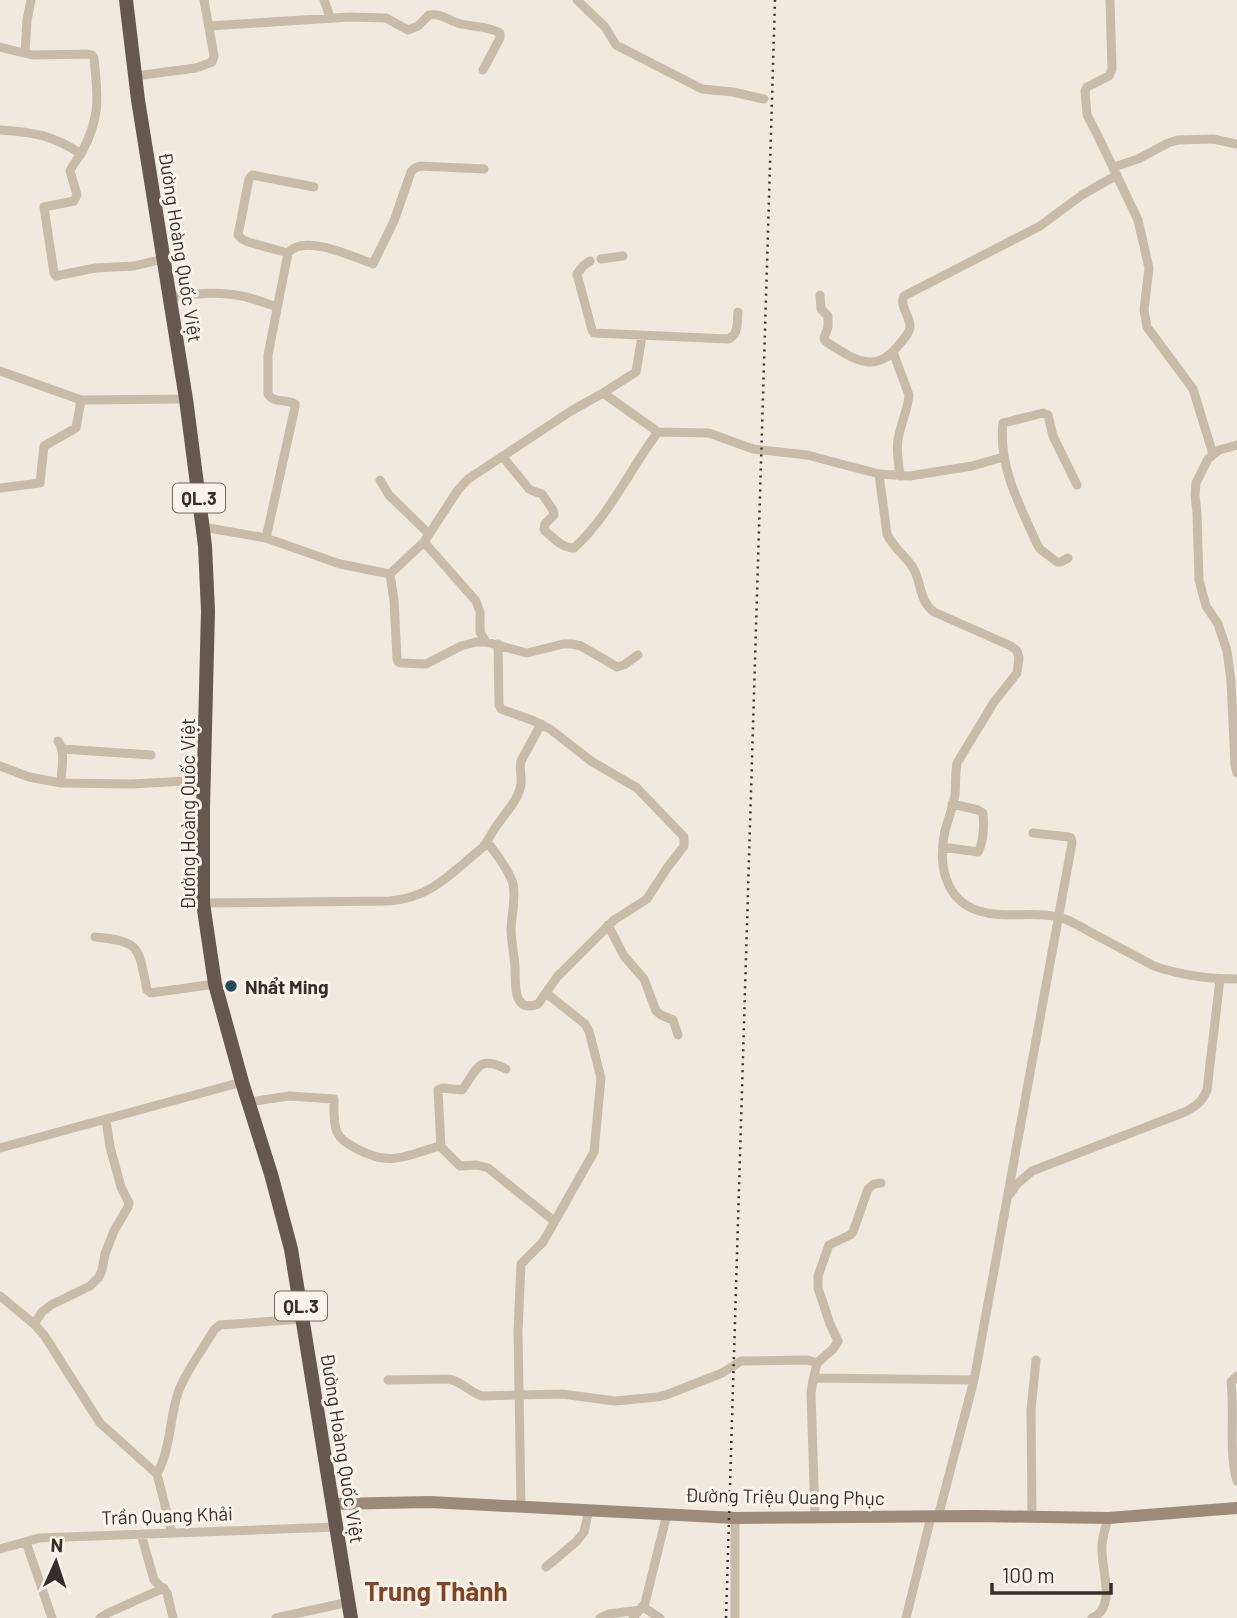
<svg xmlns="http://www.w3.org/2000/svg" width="1237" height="1618" font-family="Barlow,sans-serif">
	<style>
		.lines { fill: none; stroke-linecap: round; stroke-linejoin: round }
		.minor { stroke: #c8bbaa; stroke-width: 9 }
		.secondary { stroke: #9c8a7b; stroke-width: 12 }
		.trunk { stroke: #66584e; stroke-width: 14 }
		.rail { stroke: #362e29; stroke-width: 2.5; stroke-dasharray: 2 5; stroke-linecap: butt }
		.poi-dot { fill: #214c55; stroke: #f9f3e9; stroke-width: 2.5 }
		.labels { text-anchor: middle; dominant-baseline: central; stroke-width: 6; stroke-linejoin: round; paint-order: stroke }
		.shield { fill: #f9f3e9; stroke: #706963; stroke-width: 2 }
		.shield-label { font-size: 18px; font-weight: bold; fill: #362e29 }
		.street-label { font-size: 19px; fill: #362e29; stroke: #f9f3e9 }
		.poi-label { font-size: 19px; font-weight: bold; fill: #362e29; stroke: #f9f3e9; text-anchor: start }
		.district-label { font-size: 26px; font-weight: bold; fill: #804527; stroke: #f9f3e9 }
	</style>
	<rect width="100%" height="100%" fill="#f1e9dd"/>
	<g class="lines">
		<path class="minor" d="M324,0L330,17
			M577,0L605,27L616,45L702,89L733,92L764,99
			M1110,0L1112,69L1109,76L1087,87L1085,91L1087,115L1097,134L1138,220L1149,268L1144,310L1147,327L1193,389L1213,454
			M209,26L350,17L386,18L408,30L418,26L429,15C442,13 449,21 461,24C474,27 488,26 500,33V38L483,70
			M0,47L32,55L88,54L92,55L94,58C98,97 101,116 82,152C78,159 73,164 70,171L77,195L74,201L44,207L54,273L56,276L95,268L134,266L163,259
			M25,53L27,20L31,0
			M135,76L196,68L212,62L214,56L204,0
			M0,130C33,132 53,135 81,154
			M1114,167L1138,159L1168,143L1178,140L1213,139L1237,144
			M288,253L248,242L242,239L238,235L249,179L252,175L314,187
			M601,259L623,256
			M590,261L583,266L577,274L592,330L594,333L728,339C739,335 737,322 738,312
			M820,295L821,309L828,316V327L824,338L825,341C849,356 874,377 898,346C902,341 909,334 910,328C911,316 899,307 904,296L1040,226L1082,195L1117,175
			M169,297C193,294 217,291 241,296C253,298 265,303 277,307
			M893,352L909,395C908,410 900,425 898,440C896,452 899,465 900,476
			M0,371L81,400L186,399
			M603,393L658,432L709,433L753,449L807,455L879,474L910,476L972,466L1003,457
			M1237,445L1219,450L1208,459L1196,483L1195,495L1197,513L1199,580L1206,606L1218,624L1227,651L1231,681L1235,765L1237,773
			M502,456L529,489L533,491L542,494L553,510L554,515L545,524L544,529L545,531C554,538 562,548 574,548C610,515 629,470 658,432
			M879,474L887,534C893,547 904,555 912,566C922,581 918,600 934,612L1011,646L1017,651L1019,658L1017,673L994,702L957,763C955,774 956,784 955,795C953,807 948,819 945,831C938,863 944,900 979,911C1004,919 1032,911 1058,917C1071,920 1081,927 1092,933C1113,944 1133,955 1154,966C1180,975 1210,979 1237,979
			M380,480L389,495L429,534
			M0,488L40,483L44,446L76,428L81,400
			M203,527L266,538L340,564L390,574
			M266,538L295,407V404C286,398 274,404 268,394V355L288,253C303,233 354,257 373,264L394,221L411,172L415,168L420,166L484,169
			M424,542L476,601L480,612V632L486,642
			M1068,558L1061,562H1057L1040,549L1037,544C1020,506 998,466 1003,423L1043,413L1048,415L1053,436L1077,485
			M390,574L424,542L458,490L468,479L571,411L603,393L636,372L642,336
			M390,574L394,600L397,658L398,662L401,663L426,664L461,646L476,642H486L527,653L563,644H572L581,646L617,667L624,665L638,655
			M58,741C66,752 61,770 61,783
			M62,749L151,755
			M0,766L29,777L61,783L132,784L204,780
			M487,841C495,853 510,871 513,884C516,897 512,914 511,928C511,941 514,954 515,966C516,981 511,1014 538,1004L557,977L614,920L647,899L667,868L684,846V837L637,788L591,761L550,729L534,721L501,709L499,705L498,644
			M943,847L978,852C984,841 984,825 983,813L978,810L952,804
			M203,903L389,901C431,898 451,873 483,847C488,841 491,834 495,828C504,814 519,800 521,784C522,776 519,769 521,761L541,724
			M608,925L624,956L644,979L656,1011L661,1015L673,1020L678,1035
			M95,937C142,941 138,948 147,990L151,993L215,984
			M249,1102L289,1096L334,1099C334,1110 333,1122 337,1132C341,1141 349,1144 357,1149C389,1166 404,1157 436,1147H441L460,1166L477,1165L488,1168L554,1221
			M441,1147L438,1090L443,1088L462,1090C477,1070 478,1054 506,1069
			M0,1148L242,1082
			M1010,1194L1017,1184L1032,1171L1185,1112C1196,1106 1202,1102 1207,1090L1220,979
			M0,1296L34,1324L44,1335L100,1423L157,1474
			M34,1324L42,1312L51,1305L90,1286L99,1277L102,1270L105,1254L114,1231L128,1207L129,1203L121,1187L110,1147L106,1120
			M1237,1376L1231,1382C1235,1415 1228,1449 1237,1481
			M388,1380L448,1379C462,1381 469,1392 482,1396L562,1394L615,1401L657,1397L666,1395L722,1373L741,1361L807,1360L817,1363
			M813,1380L817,1363L833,1349L838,1341L830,1324L818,1288V1276L829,1245L850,1235L853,1232L868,1189L874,1184L881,1183
			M521,1507L518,1332L521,1264L543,1242L594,1152L601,1078L589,1031L585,1024L546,993
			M815,1517L811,1393L813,1380L819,1378L974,1380
			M938,1517L974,1380L1072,843L1071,838L1069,837L1033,833
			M1032,1517L1031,1410L1036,1360
			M735,1518V1618
			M172,1533L157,1474C171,1448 169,1420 178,1393C184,1374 203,1349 214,1330L220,1325L303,1319
			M141,1534L154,1580L167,1593L173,1618
			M26,1542L52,1618
			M0,1549L39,1538L336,1527
			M546,1567L576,1542L584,1532L589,1510
			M643,1607L660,1618
			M100,1618L108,1613L164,1588
			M276,1618L349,1602
			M600,1618L609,1614L640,1610
			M633,1618L645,1603L667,1514
			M906,1618L931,1517
			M1092,1618C1118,1607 1100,1567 1102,1546C1102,1537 1106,1527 1108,1518"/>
		<path class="secondary" d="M333,1504L430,1502L735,1518L976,1516L1108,1518L1237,1508"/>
		<path class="trunk" d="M126,0L138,100L186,399L205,546L208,611L203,808V903L215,984L242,1082L271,1174L291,1249L351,1618"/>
		<path class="rail" d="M726,1618L775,0"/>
	</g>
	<circle class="poi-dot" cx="231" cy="986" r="7"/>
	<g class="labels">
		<g class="shield">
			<rect x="173" y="483.5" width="52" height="29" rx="5"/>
			<rect x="275" y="1291.5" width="52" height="29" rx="5"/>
		</g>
		<g class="shield-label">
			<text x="199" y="498">QL.3</text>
			<text x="301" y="1306">QL.3</text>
		</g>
		<g class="street-label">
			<text transform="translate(181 247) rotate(81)">Đường Hoàng Quốc Việt</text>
			<text transform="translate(187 814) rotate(-90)">Đường Hoàng Quốc Việt</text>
			<text transform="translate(343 1448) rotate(81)">Đường Hoàng Quốc Việt</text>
			<text transform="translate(785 1496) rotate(1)">Đường Triệu Quang Phục</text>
			<text transform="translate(167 1515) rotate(-2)">Trần Quang Khải</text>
		</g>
		<g class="poi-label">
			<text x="245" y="986">Nhẩt Ming</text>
		</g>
		<g class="district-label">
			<text x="436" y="1590">Trung Thành</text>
		</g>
	</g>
	<g transform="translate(56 1562) rotate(3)" stroke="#f9f3e9" stroke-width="5" paint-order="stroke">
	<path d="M0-5L12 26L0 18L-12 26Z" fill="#362e29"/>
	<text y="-10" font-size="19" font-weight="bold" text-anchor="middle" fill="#362e29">N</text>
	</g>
	<path d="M992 1583v10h119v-10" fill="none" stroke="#362e29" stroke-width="3.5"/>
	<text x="1002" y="1583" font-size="21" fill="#362e29" stroke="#f9f3e9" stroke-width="5" paint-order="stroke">100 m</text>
</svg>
